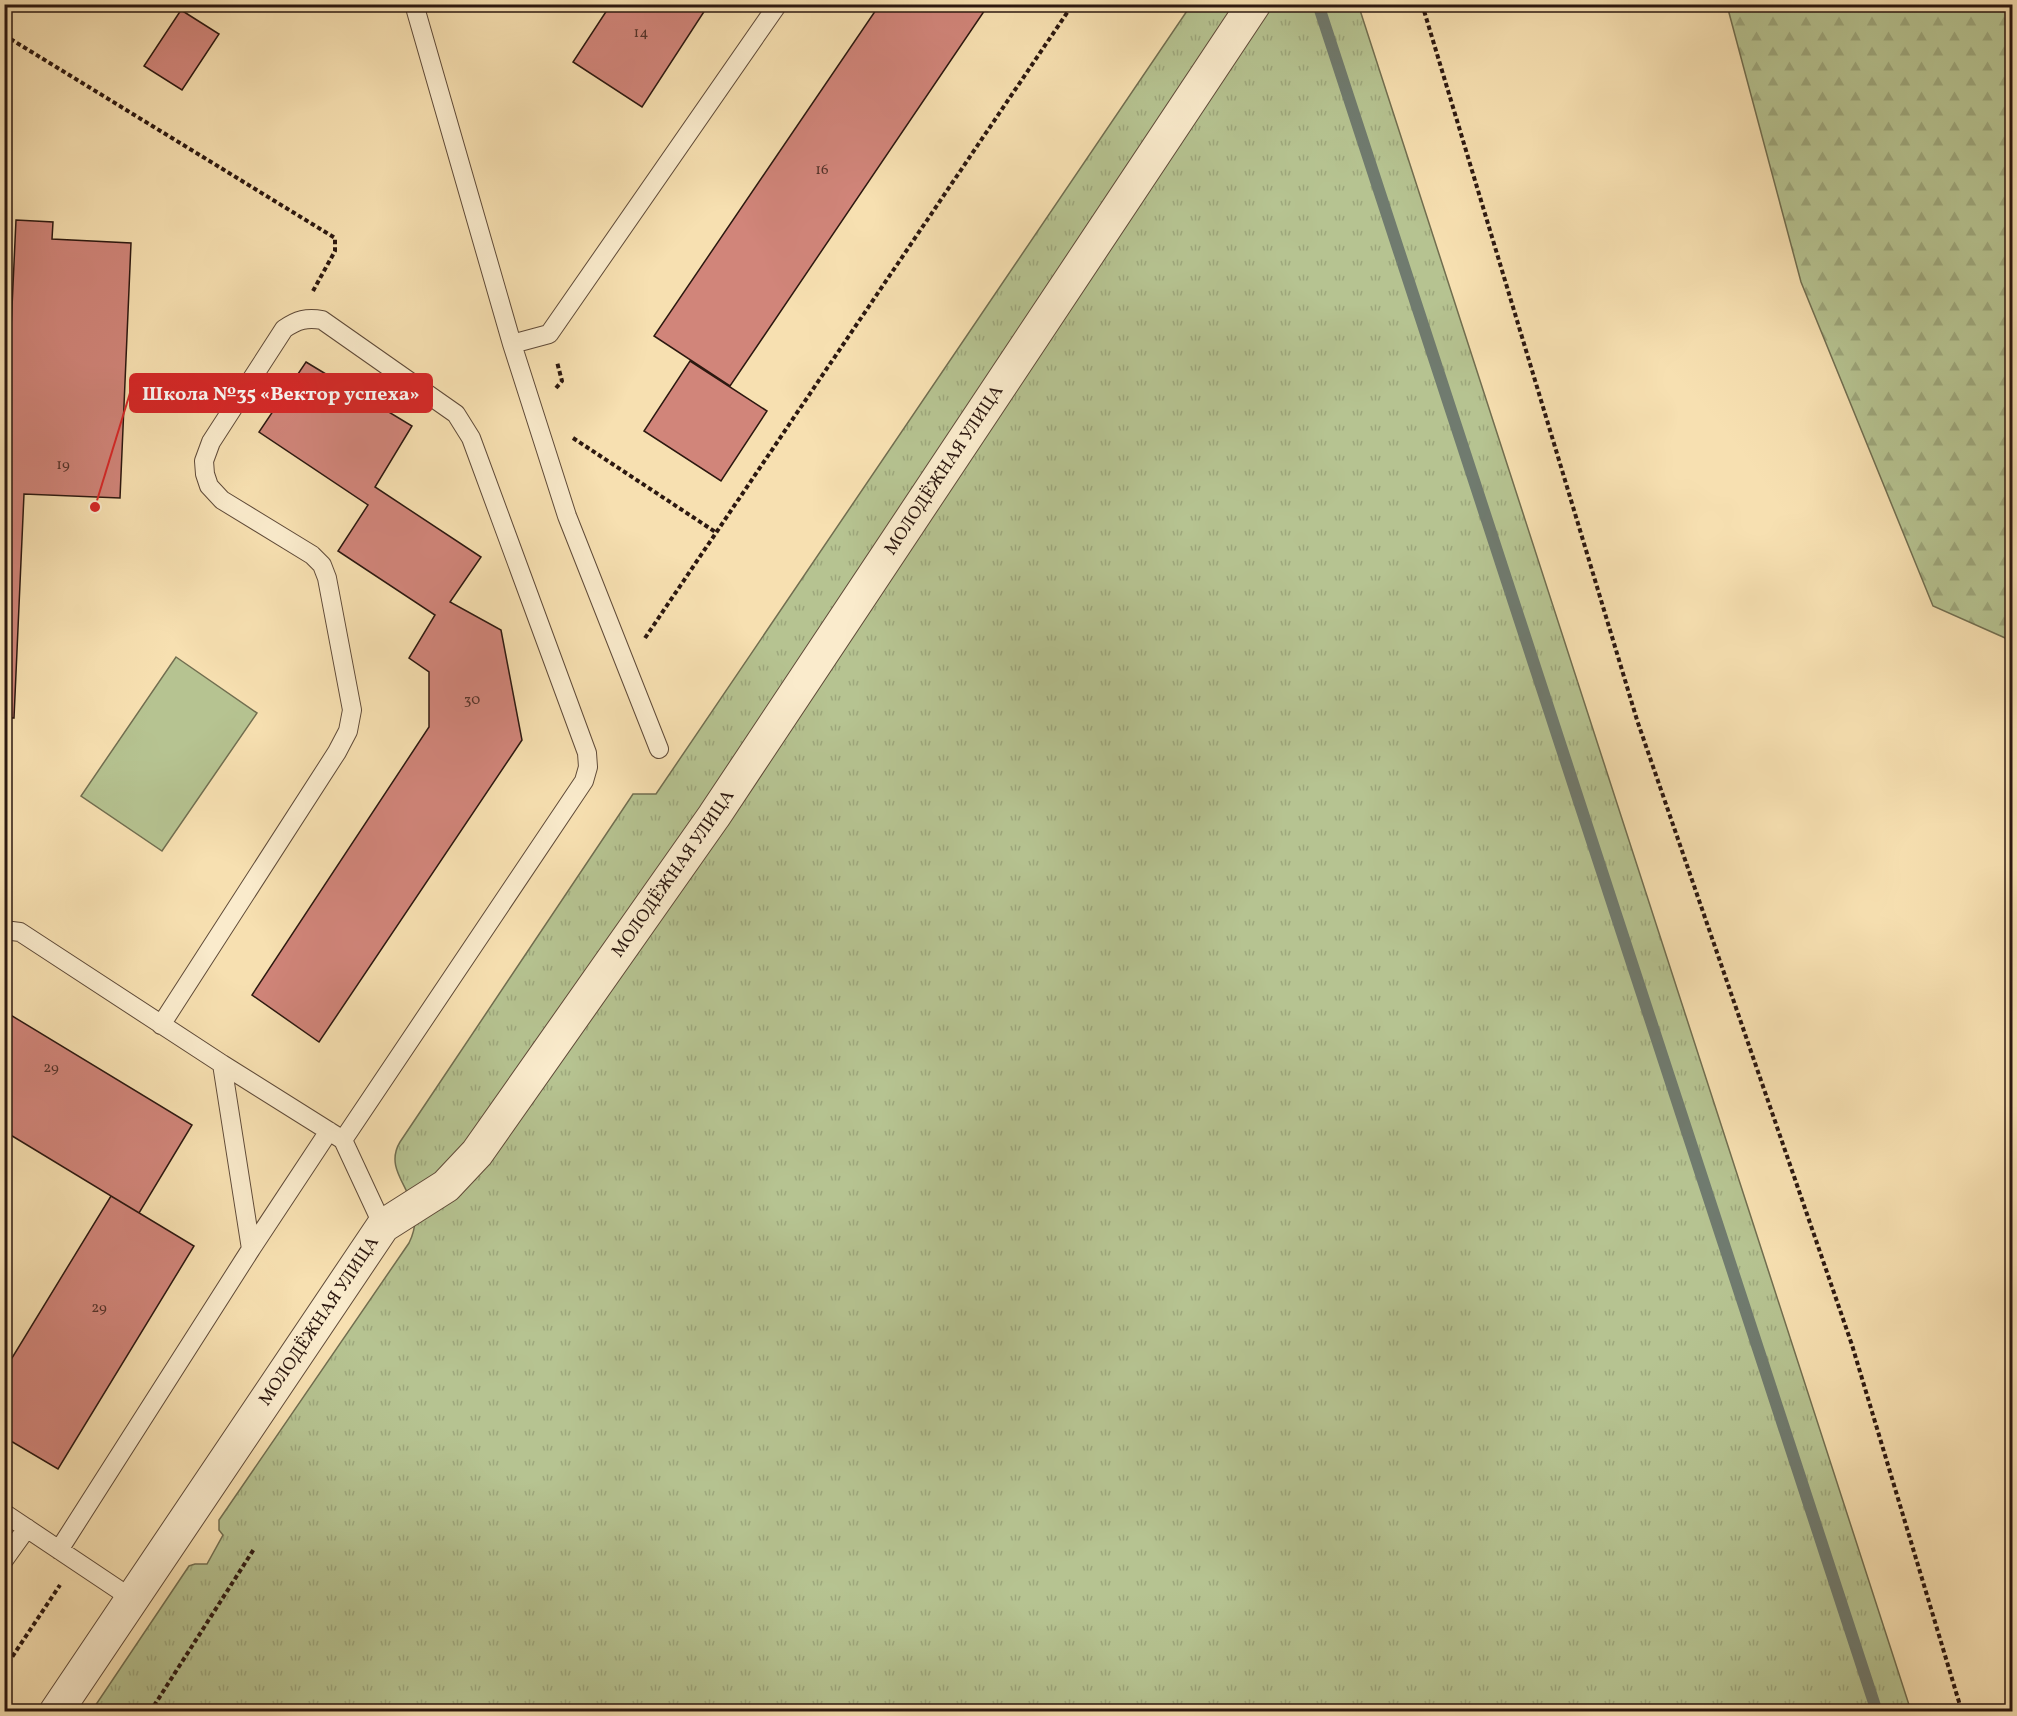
<svg xmlns="http://www.w3.org/2000/svg" width="2017" height="1716" font-family="Vollkorn,serif">
	<style>
		.grass { fill: url(#grass-tufts); stroke: #716e50; stroke-width: 1.5 }
		.forest { fill: url(#forest-firs); stroke: #716e50; stroke-width: 1.5 }
		.pitch { fill: #b6c391; stroke: #716e50; stroke-width: 1.5 }
		.lines { fill: none; stroke-linecap: round; stroke-linejoin: round }
		.stream { stroke: #707b6f; stroke-width: 12 }
		.building { fill: #d1857a; stroke: #2c1810; stroke-width: 1.5 }
		.lane-casing { stroke: #5f4a38; stroke-width: 20 }
		.street-casing { stroke: #5f4a38; stroke-width: 35 }
		.path { stroke: #2c1810; stroke-width: 4; stroke-dasharray: 4.5 3; stroke-linecap: butt }
		.lane { stroke: #faebcc; stroke-width: 18 }
		.street { stroke: #faebcc; stroke-width: 33 }
		.labels { text-anchor: middle; dominant-baseline: central; stroke-width: 6; stroke-linejoin: round; paint-order: stroke }
		.number-label { font-size: 15px; fill: #55332a }
		.street-label { font-size: 18px; fill: #2c1810; stroke: #faebcc }
		.leader { fill: none; stroke: #d62828; stroke-width: 2 }
		.callout-dot { fill: #d62828; stroke: #faebcc; stroke-width: 2 }
		.callout { fill: #d62828; stroke: #d62828; stroke-width: 2 }
		.callout-label { font-size: 20px; text-anchor: middle; font-weight: bold; fill: #fff }
	</style>
	<defs>
		<pattern id="grass-tufts" width="24" height="20" patternUnits="userSpaceOnUse" patternTransform="scale(1.5)"><rect width="24" height="20" fill="#b6c391"/><path d="M3 7l-1-3M5 7V3M7 7l1-3M15 17l-1-3M17 17v-4M19 17l1-3" fill="none" stroke="#9da77c"/></pattern>
		<pattern id="forest-firs" width="22" height="20" patternUnits="userSpaceOnUse" patternTransform="scale(1.5)"><rect width="22" height="20" fill="#b6c391"/><path d="M5 1l3.5 6h-7zM16 11l3.5 6h-7z" fill="#9da77c"/></pattern>
	</defs>
	<rect width="100%" height="100%" fill="#f7e0b1"/>
	<filter id="stains"><feTurbulence type="fractalNoise" baseFrequency=".00333" numOctaves="4"/><feColorMatrix values="0 0 0 0 .2 0 0 0 0 .09 0 0 0 0 .02 0 0 0 .5 -.17"/></filter>
	<radialGradient id="worn" r=".72"><stop offset=".6" stop-color="#630" stop-opacity="0"/><stop offset="1" stop-color="#630" stop-opacity=".3"/></radialGradient>
	<path class="grass" d="M1191,5H1278L1291,11L1359,7L1911,1711L91,1712L189,1566L195,1564H207L223,1535L219,1530V1520L409,1243C432,1197 379,1177 400,1142L633,794H656Z"/>
	<path class="forest" d="M1731,4L2012,5V641L1933,606L1801,282L1728,9Z"/>
	<path class="pitch" d="M176,657L257,713L162,851L81,796Z"/>
	<g class="lines">
		<path class="stream" d="M1320,10L1877,1712"/>
	</g>
	<path class="building" d="M611,4H709L642,107L573,62Z
		M880,4H989L730,386L654,336Z
		M181,10L219,34L182,90L144,66Z
		M16,220L53,222L52,239L131,243L120,498L24,494L14,718H4V437H6Z
		M690,361L767,411L721,481L644,431Z
		M306,362L412,426L375,487L481,557L450,602L501,630L522,740L319,1042L252,995L429,727V672L409,658L435,615L338,551L368,505L259,432Z
		M4,1011L192,1125L139,1213L4,1131Z
		M111,1196L194,1246L58,1469L4,1437V1371Z"/>
	<g class="lines">
		<g class="lane-casing">
			<path id="lane" d="M414,4L512,344L567,516L659,749
				M512,344L549,334L778,4
				M4,930L20,932L222,1064L251,1249L59,1550
				M161,1025L337,752L348,731L352,710L327,578L322,565L312,555L222,500L209,486L205,474L204,461L211,442L284,329C297,320 307,317 322,320L456,414L471,438L587,753L588,767L584,781L343,1140L383,1226
				M222,1064L343,1140
				M251,1249L329,1131
				M4,1513L131,1598
				M4,1560L27,1528"/>
		</g>
		<g class="street-casing">
			<g id="street">
				<path id="s1" d="M56,1712L383,1226L446,1186L477,1153L714,816L1254,4"/>
			</g>
		</g>
		<path class="path" d="M1422,4L1637,720L1852,1345L1962,1712
			M4,35L335,238V251L313,291
			M556,388L562,381L557,362
			M573,438L717,533
			M645,638L1073,4
			M4,1669L60,1585
			M150,1712L254,1549"/>
		<use href="#lane" class="lane"/>
		<use href="#street" class="street"/>
	</g>
	<g class="labels">
		<g class="number-label">
			<text x="641" y="33">14</text>
			<text x="822" y="170">16</text>
			<text x="63" y="465">19</text>
			<text x="472" y="700">30</text>
			<text x="51" y="1068">29</text>
			<text x="99" y="1308">29</text>
		</g>
		<g class="street-label">
			<text stroke="none"><textPath href="#s1" startOffset="1533">МОЛОДЁЖНАЯ УЛИЦА</textPath></text>
			<text stroke="none"><textPath href="#s1" startOffset="1047">МОЛОДЁЖНАЯ УЛИЦА</textPath></text>
			<text stroke="none"><textPath href="#s1" startOffset="471">МОЛОДЁЖНАЯ УЛИЦА</textPath></text>
		</g>
	</g>
	<path class="leader" d="M95 507L130 393"/>
	<circle class="callout-dot" cx="95" cy="507" r="6"/>
	<rect class="callout" x="130" y="374" width="302" height="38" rx="6"/>
	<g class="callout-label">
		<text x="281" y="400">Школа №35 «Вектор успеха»</text>
	</g>
	<rect width="2017" height="1716" fill="none" stroke="#f7e0b1" stroke-width="24"/>
	<rect x="6" y="6" width="2005" height="1704" fill="none" stroke="#2c1810" stroke-width="3"/>
	<rect x="12" y="12" width="1993" height="1692" fill="none" stroke="#2c1810" stroke-width="1.5"/>
	<rect width="100%" height="100%" filter="url(#stains)"/>
	<rect width="100%" height="100%" fill="url(#worn)"/>
</svg>
